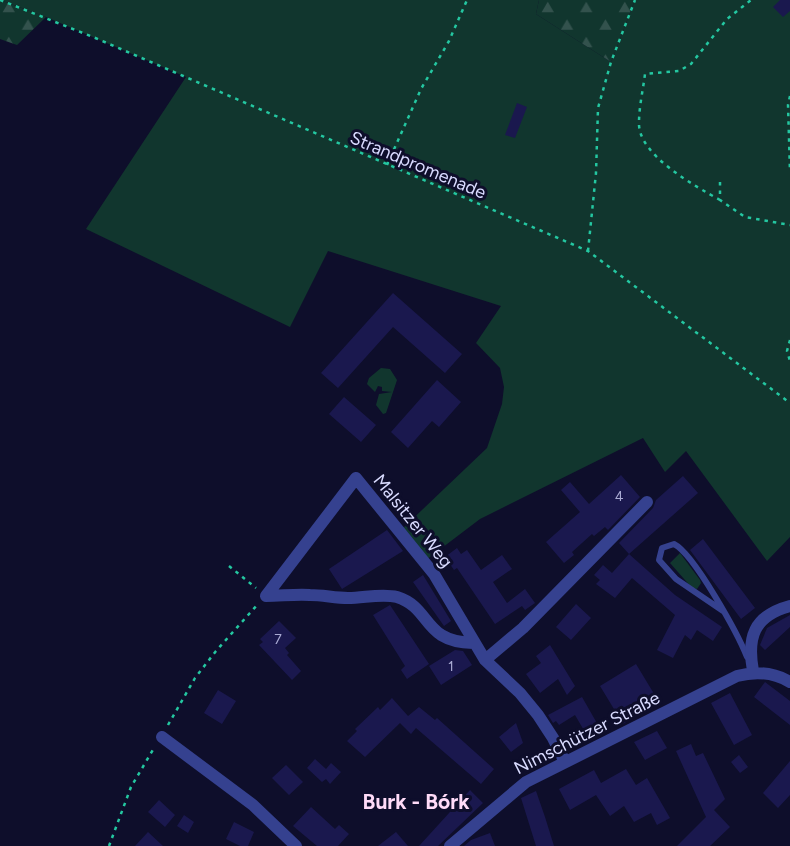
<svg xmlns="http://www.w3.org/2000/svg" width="790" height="846" font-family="Figtree,sans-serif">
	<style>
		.green { fill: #11362e }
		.forest { fill: url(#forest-firs) }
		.building { fill: #1a184e }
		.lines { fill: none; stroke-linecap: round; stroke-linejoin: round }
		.path { stroke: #24c7a1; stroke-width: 2.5; stroke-dasharray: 3.5 5; stroke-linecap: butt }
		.service { stroke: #35418f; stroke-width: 6 }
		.minor { stroke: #35418f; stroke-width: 12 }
		.labels { text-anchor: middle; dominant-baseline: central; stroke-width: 6; stroke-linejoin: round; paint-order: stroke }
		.number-label { font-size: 14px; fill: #a9aad3 }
		.street-label { font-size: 18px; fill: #d9dbff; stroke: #0e0e2b }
		.quarter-label { font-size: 21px; font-weight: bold; fill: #ffdbf8; stroke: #0e0e2b }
	</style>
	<defs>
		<pattern id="forest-firs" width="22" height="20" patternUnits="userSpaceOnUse" patternTransform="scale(1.75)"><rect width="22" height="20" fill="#11362e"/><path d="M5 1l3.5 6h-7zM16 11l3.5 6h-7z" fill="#33524d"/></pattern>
	</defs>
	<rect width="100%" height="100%" fill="#0e0e2b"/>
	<path class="green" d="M0,0H539L536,14L611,62L635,0H790V537L767,561L686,451L665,472L643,438L480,519L426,560L401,530L487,448L502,404L504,387L500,368L476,343L501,306L328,251L290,327L86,229L186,77L46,17Z
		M381,368L390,369L397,380L386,413L383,414L376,405L379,394L392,392L382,391V387L378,386L375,392L367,384L369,378Z
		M680,553L700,580L701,583L697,589L692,588L670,563Z"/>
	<path class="forest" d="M0,0L46,17L17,45L0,39Z
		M539,0H635L611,62L536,14Z"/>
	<path class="building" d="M780,0H790V11L783,17L773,7Z
		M517,103L527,107L515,138L505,135Z
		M393,293L462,354L445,373L393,327L338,388L321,373Z
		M437,380L461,402L439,427L432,421L408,448L391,432Z
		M344,397L376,425L361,442L329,414Z
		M621,475L640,497L608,530L605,527L594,536L592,534L572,552L574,555L564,563L546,542L580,512L561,490L570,482L589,504Z
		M683,476L698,493L629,554L619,543L653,508L656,500Z
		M387,530L403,551L342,589L329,569Z
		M703,539L755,608L741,619L690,550Z
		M457,548L461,554L467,550L481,570L502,555L512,569L493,582L507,603L525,589L535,603L525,610L522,606L495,624L457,568L454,570L445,557Z
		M629,554L675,595L722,627L713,641L697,630L691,640L685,635L673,658L657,650L675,615L632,578L615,598L596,584L600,580L594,575L603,565L612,573Z
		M423,575L451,621L444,626L413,582Z
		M576,604L591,618L571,640L556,627Z
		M390,605L429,664L407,679L401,670L405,666L373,615Z
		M790,615V627L765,650L760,645L767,628Z
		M279,621L296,638L285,648L289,653L287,655L301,671L292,680L259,645L263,642L260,639Z
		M550,645L575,686L567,695L558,679L540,693L526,674L541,663L536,656Z
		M455,650L463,651L472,665L441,685L429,666Z
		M636,664L659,702L623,724L600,686Z
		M765,682L790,701V725L754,697Z
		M218,690L236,701L222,724L204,713Z
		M730,693L752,735L734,745L711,703Z
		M582,697L602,732L589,739L575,715L559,725L556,721L553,723L548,715Z
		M392,698L408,716L419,707L435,720L437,718L494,769L481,784L416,728L411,734L400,723L365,757L347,741L357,731L355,729L378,707L380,710Z
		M516,723L523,743L511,752L499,737Z
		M657,731L667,748L645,760L634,742Z
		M691,744L696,756L703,753L725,799L714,810L730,827L710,846H677L706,817L676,751Z
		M739,755L748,767L740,773L731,762Z
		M315,759L326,769L331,763L341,772L330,784L326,779L322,782L307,768Z
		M790,761V795L778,808L763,793Z
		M286,765L303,782L289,795L272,778Z
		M626,769L636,785L647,778L670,818L657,825L651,813L634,822L624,806L610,816L596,795L570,810L559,789L594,770L601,783Z
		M470,790L483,803L438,846H419Z
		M536,791L545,817L554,846H536L521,798Z
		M159,800L175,815L165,827L148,812Z
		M311,807L335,829L339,825L349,834L338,846H317L293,826Z
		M184,815L194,822L188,833L177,826Z
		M234,822L254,832L248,846H240L226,839Z
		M148,832L163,846H135Z
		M396,832L408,846H378Z
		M490,833L495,846H464L471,840Z"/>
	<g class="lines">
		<path class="path" d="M0,0L93,37L588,251L790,403
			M790,96L788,105L790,172
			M387,165L421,89L449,41L467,0
			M720,182V200L745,217L790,225
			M720,200C695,186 638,155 639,123C639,107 643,90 645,74L679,71L691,64L727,19L751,0
			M588,251L596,173L598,108L611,62L635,0
			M790,340L787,351L790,361
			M229,566L256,588
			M168,725L195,678L216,651L258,604
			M109,846L131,787L154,748"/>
		<path class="service" d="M723,611L676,579L659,560L662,548L674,544C694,554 738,634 747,657"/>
		<path class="minor" d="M266,596L356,478L434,574L485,660L520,693L538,715L553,738L565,762
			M266,596C281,596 295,594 310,595C323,595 335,598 348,598C364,598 382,593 397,597C432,608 422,642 473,643
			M485,660L523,628L647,502
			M753,671C747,638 753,616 790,606
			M162,737L253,805L296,846
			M450,846L526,782L737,676C756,671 773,672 790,682"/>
	</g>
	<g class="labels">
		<g class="number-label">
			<text x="619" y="496">4</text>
			<text x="278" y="639">7</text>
			<text x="451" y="666">1</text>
		</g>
		<g class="street-label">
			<text transform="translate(418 165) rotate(23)">Strandpromenade</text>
			<text transform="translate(413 521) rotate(51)">Malsitzer Weg</text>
			<text transform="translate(587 733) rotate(-27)">Nimschützer Straße</text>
		</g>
		<g class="quarter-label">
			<text x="416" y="801">Burk - Bórk</text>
		</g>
	</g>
</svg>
